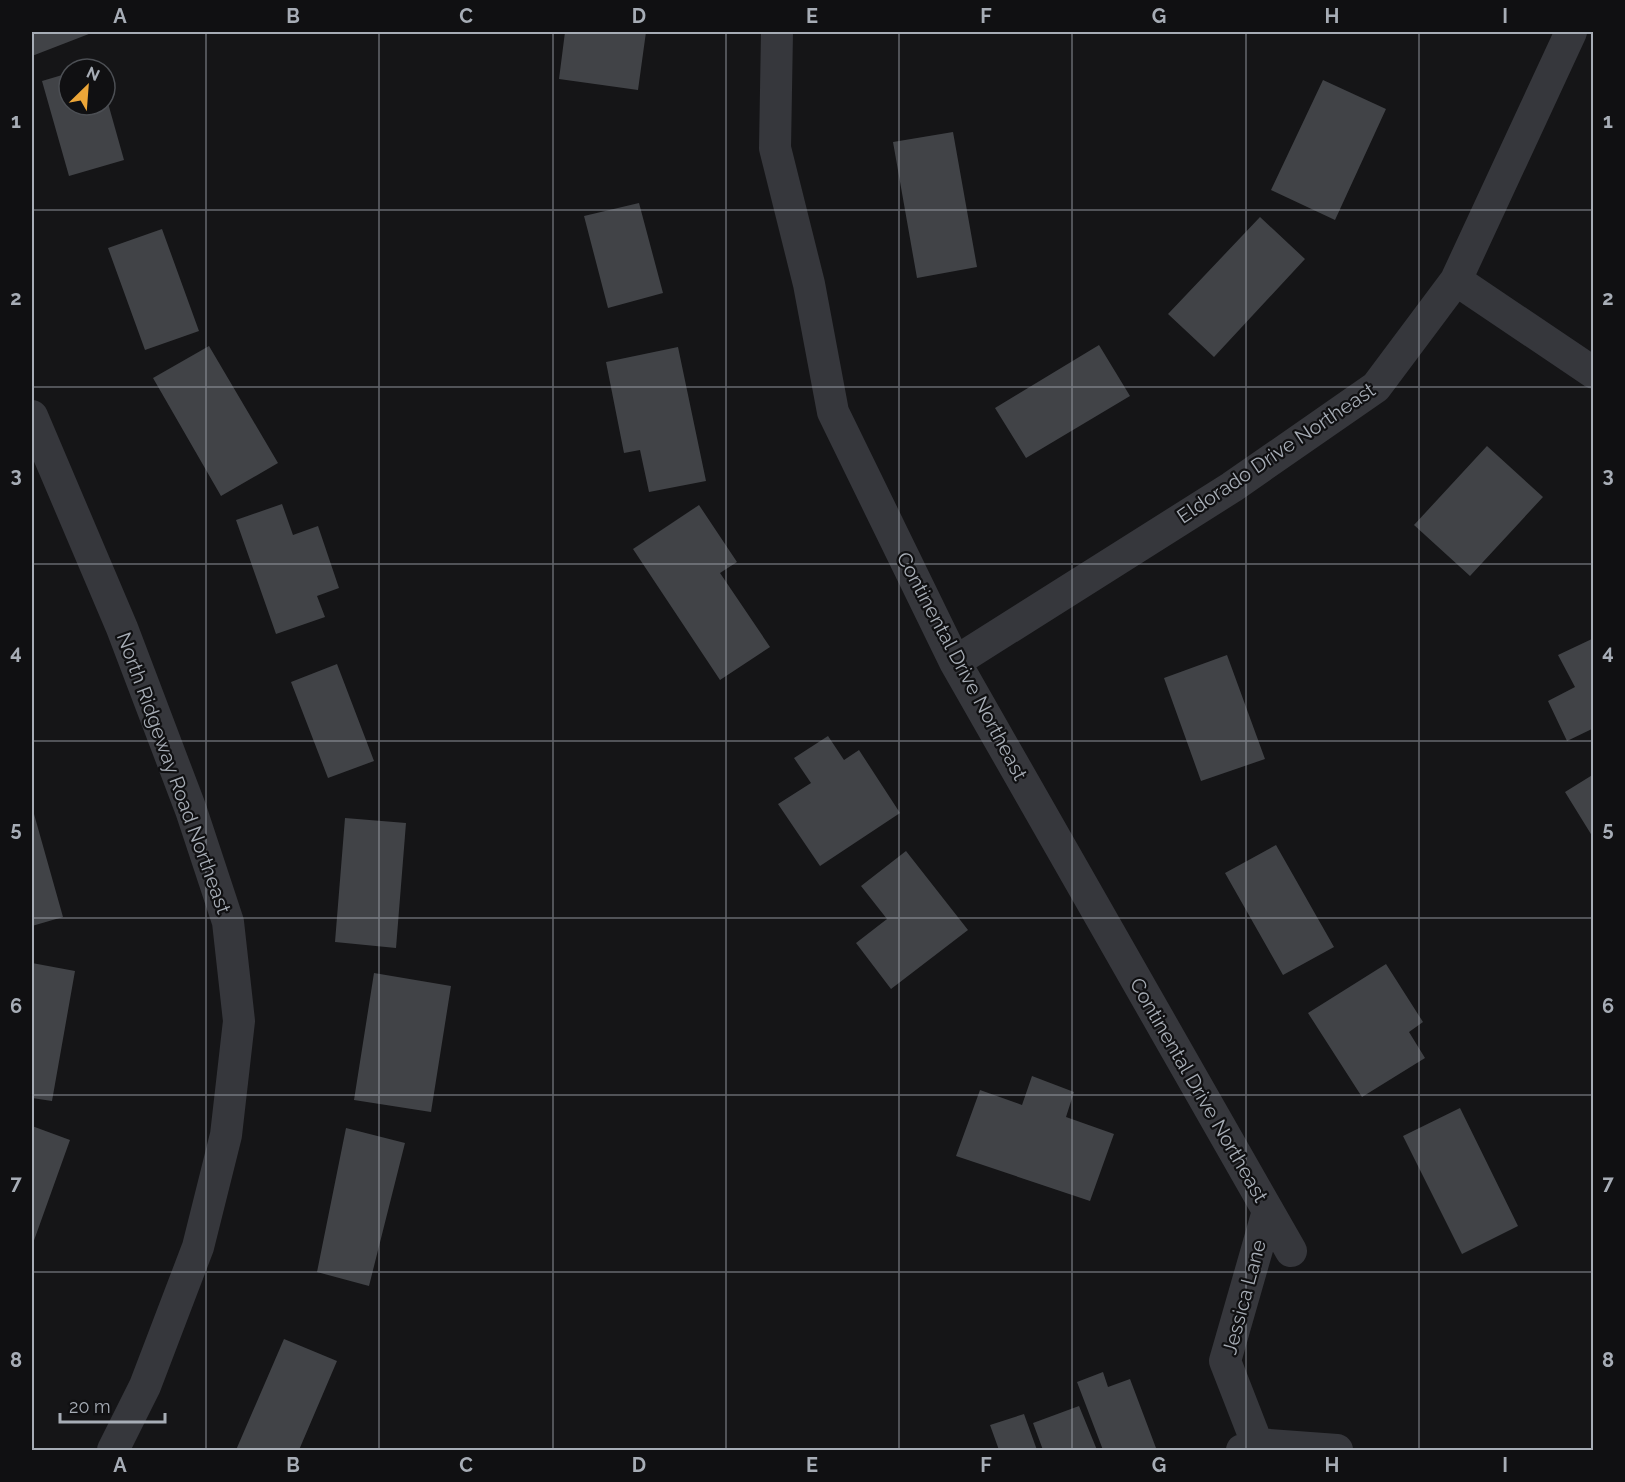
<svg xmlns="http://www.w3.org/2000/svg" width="1625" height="1482" font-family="Raleway,sans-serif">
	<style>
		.building { fill: #414347 }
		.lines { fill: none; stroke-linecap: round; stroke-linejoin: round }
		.street { stroke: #36373c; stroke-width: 32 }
		.grid { fill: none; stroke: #a7adb6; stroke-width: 1.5; stroke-opacity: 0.55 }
		.labels { text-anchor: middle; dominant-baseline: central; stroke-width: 4.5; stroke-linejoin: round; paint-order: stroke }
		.street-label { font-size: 20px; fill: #a7adb6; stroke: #101012 }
		.neatline { fill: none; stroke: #a7adb6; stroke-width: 2 }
		.grid-label { font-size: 20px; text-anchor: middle; font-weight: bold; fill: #a7adb6 }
	</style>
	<rect width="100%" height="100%" fill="#151517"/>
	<path class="building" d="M32,32H94L32,56Z
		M565,32H646L638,90L559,79Z
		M69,73V105H105L106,96L124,160L69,176L42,81Z
		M1323,80L1386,109L1335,220L1271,190Z
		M953,132L977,267L917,278L893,142Z
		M639,203L663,293L608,308L584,216Z
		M1260,217L1305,259L1214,357L1168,314Z
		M162,229L199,331L145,350L108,248Z
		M1099,345L1130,396L1026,458L995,408Z
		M209,346L278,463L221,496L153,378Z
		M678,347L706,481L649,492L640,450L624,453L606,362Z
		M1487,446L1543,497L1470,576L1414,525Z
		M282,504L293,535L318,526L339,588L317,596L325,617L276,634L236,520Z
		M699,505L737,562L720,573L770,647L720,680L633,549Z
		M1594,638V728L1567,741L1548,701L1575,687L1558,655Z
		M1227,655L1265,759L1201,781L1164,678Z
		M337,664L374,761L328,778L291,682Z
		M828,736L844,760L859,750L900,813L820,866L778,804L811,783L794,758Z
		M1594,774V839L1565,792Z
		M34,814L63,917L32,926V815Z
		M345,818L406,823L396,948L335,942Z
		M1276,845L1334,947L1283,975L1225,873Z
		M906,851L968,930L891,989L856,943L887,919L861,886Z
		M32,963L75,971L52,1101L32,1098Z
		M1386,964L1423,1022L1409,1032L1425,1058L1362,1097L1308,1013Z
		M374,973L451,986L431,1112L354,1100Z
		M1032,1076L1074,1092L1066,1117L1114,1134L1090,1201L956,1156L980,1090L1022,1105Z
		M1460,1108L1518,1226L1462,1254L1403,1136Z
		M32,1126L70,1140L32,1246Z
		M346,1128L405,1143L369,1286L317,1272Z
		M284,1339L337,1361L299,1450H236Z
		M1103,1372L1108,1387L1130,1379L1156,1448L1151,1450H1103L1077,1382Z
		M1079,1406L1097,1450H1043L1033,1423Z
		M1024,1414L1037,1450H999L990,1425Z"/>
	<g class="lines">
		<path class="street" d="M777,32L775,148L809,284L833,412L955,662L1291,1251
			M1456,280L1594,373
			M32,416L122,628L191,810L228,922L239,1021L226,1135L198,1247L145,1386L113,1450
			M955,662L1232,487L1376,387L1456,280L1571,32
			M1242,1450L1257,1444L1337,1450
			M1256,1450L1253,1433L1225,1361L1268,1211"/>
	</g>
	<path class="grid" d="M206,32V1450M379,32V1450M553,32V1450M726,32V1450M899,32V1450M1072,32V1450M1246,32V1450M1419,32V1450M32,210H1594M32,387H1594M32,564H1594M32,741H1594M32,918H1594M32,1095H1594M32,1272H1594"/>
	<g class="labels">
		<g class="street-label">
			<text transform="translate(1276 453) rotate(-34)">Eldorado Drive Northeast</text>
			<text transform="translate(962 666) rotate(62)">Continental Drive Northeast</text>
			<text transform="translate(174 773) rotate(70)">North Ridgeway Road Northeast</text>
			<text transform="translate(1199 1090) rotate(60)">Continental Drive Northeast</text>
			<text transform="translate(1244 1297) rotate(-75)">Jessica Lane</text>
		</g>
	</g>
	<rect width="1625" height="1482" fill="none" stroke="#101012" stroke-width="66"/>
	<g transform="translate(87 87) rotate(25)"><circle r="28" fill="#101012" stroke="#4c4f54" stroke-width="1.5"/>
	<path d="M0-4.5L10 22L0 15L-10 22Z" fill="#eca638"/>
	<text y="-9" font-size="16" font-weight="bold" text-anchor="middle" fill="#a7adb6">N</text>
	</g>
	<path d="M60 1413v9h105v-9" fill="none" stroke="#a7adb6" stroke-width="3"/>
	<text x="69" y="1413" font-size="18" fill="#a7adb6" stroke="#101012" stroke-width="4.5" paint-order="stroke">20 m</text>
	<rect x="33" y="33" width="1559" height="1416" class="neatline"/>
	<g class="grid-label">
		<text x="120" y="23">A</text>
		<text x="293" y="23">B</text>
		<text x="466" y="23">C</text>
		<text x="639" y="23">D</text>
		<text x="812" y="23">E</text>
		<text x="986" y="23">F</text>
		<text x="1159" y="23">G</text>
		<text x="1332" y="23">H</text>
		<text x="1505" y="23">I</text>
		<text x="16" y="128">1</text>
		<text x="1608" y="128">1</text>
		<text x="16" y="305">2</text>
		<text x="1608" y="305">2</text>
		<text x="16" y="482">3</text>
		<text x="1608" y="482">3</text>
		<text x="16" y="659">4</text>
		<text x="1608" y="659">4</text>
		<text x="16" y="836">5</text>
		<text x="1608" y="836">5</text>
		<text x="16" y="1013">6</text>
		<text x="1608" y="1013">6</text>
		<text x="16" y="1190">7</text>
		<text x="1608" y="1190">7</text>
		<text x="16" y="1367">8</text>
		<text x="1608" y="1367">8</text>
		<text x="120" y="1472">A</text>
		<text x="293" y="1472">B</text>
		<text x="466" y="1472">C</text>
		<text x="639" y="1472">D</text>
		<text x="812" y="1472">E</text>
		<text x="986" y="1472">F</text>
		<text x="1159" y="1472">G</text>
		<text x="1332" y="1472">H</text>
		<text x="1505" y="1472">I</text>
	</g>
</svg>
